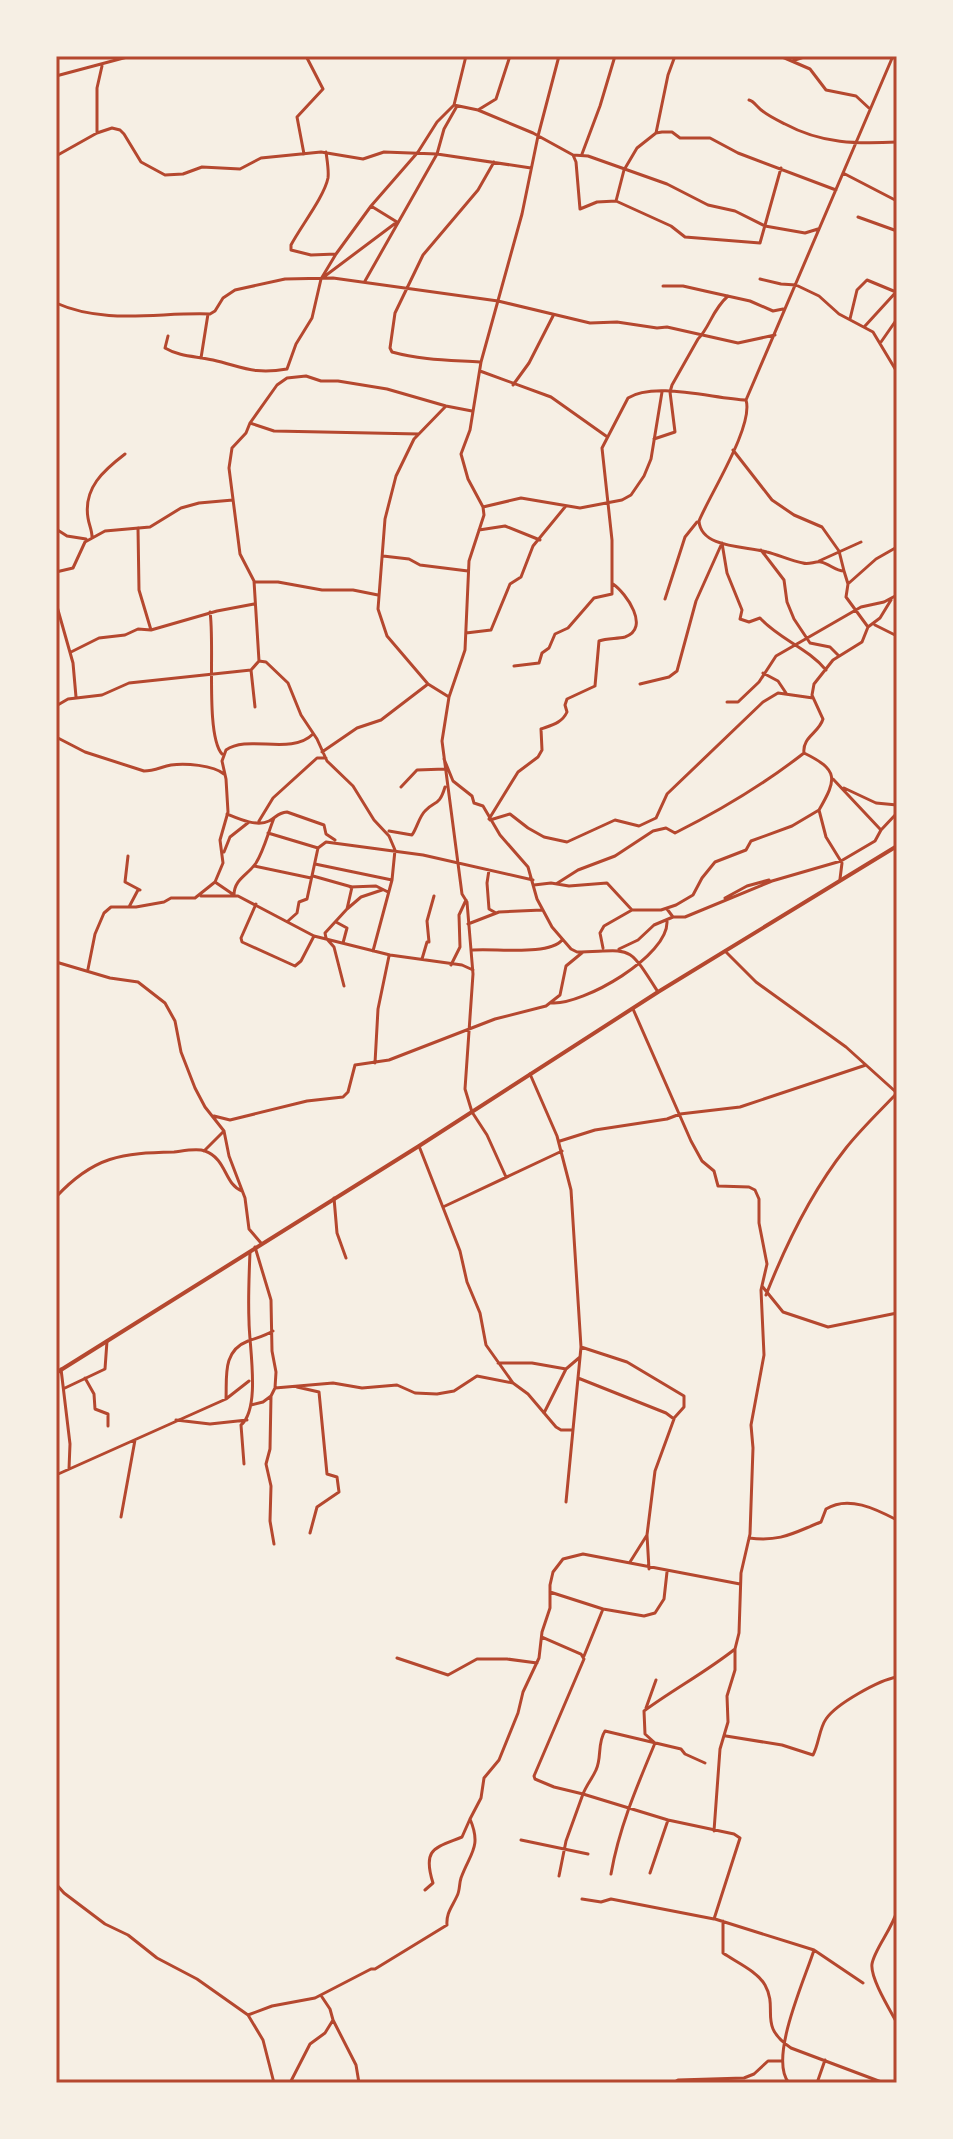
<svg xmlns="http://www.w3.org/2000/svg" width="953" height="2139" font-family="'Fira Sans Condensed',sans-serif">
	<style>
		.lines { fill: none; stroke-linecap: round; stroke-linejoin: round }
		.minor { stroke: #b5482f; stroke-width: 3 }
		.primary { stroke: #b5482f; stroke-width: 4 }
		.neatline { fill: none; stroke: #b5482f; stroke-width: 3 }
	</style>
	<rect width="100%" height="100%" fill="#f6efe4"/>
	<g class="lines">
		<path class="minor" d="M780,56L810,69L826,90L856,96L870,109
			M792,61L807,56
			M56,76L131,56
			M749,100C753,101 755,104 758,107C764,114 777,120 785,124C822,144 857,144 897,142
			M454,105L478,110L533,133L573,155L588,156L667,184L708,205L735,211L765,226L805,233L818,229
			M478,110L496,99L510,56
			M97,133V88L102,66
			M656,133L668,75L675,56
			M326,152C327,160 329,170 328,178C324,197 301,226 291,245V250L311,255L336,254L371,206
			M304,154L297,117L323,89L306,56
			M582,154L600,106L615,56
			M573,155L576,162L580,209L597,202L616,201L624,170L637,148L656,133L662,132H672L680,138H710L738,153L836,190
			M56,156L97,133L112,128L120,130L124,134L141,162L165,175L183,174L202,167L240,169L261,158L321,152L363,159L384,152L437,154L531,168
			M843,173L897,201
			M616,201L671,226L685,237L760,243L781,168
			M858,217L897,231
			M321,279L397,222L371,206L418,152L437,122L454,105L466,56
			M760,279L781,284L796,285L819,296L839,314L873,332L897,372
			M365,281L437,154L444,129L457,106
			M663,286H683L705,291L750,301L773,311L783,309
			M56,303C105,325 159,312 210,314L215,311L223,298L235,290L285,279L333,278L498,301L590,323L617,322L657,328L667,327L738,343L775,335
			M850,319L857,290L867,280L896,292
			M865,326L897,291
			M168,336L165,348C180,357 196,356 213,360C243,367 254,375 287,369L296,344L312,318L321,279L336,254
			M881,342L897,319
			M201,358L208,314
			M480,362C451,360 421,360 392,352L390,348L395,313L423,255L478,190L494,162
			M480,371L551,397L606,436
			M513,385L529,363L553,316
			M446,406L414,439L396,476L385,519L378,609L387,636L428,684L449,697
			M250,423L274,431L419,434
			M654,439L675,432L670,392L672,385L698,339C710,327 712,310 728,296
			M733,450L772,500L794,515L822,527L839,551L844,571
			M483,507L521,498L580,508L622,500L631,495L644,476L651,459L662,392
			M138,528L139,590L151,630
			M56,529L67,536L86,539
			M479,530L505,526L540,540
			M92,537C92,530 89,525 88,518C83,488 104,470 125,454
			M722,543L727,573L742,610L740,619L749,622L760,618C779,639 808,648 826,670
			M761,550L784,580L787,602L794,619L810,643L830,647L838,655
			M383,556L409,559L420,565L468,571
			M819,561L861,542
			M56,572L73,568L85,542L105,531L150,527L181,508L199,503L233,500
			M255,582H278L322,590H353L378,595
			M849,583L876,559L897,547
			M665,599L685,537L697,522
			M56,603L73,663L76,697
			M210,612C215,643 205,735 222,754
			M875,625L897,636
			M868,627L880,618L891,600
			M466,633L491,630L510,584L521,577L533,546L565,507
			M71,652L99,638L125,635L138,629L151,630L217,611L254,604
			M259,661L254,581L240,554L229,468L232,448L246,433L250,423L277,385L287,378L306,376L321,381H338L387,389L446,406L472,411
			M259,661L266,662L288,683L301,715L317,739L327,761L353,786L374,820L389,836L395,850L392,880L373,951
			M514,666L539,663L542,653L549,648L555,634L568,628L594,598L612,594V540L602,448L628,398C654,381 715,399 746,400
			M251,670L255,707
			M763,673L778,681L786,693
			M640,684L669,677L677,671L696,601L722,543
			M727,702H738L759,682L776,656L861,607L884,602L897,595
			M56,706L68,699L102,695L129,683L251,670L259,661
			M56,737L85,752L144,771C154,771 161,767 171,765C185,763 213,765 224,774
			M322,752L357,728L381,720L428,684
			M444,759L453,781L472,796L474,803L483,806L500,835L528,867L537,899L552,927L571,949L577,952C633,951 626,942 658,992
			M833,779L880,829
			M401,787L417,770L445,769
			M844,788L876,803L897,805
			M227,814C239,819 257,827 269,821C277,817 277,813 287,812L324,825L326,834L335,840
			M489,819L518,772L538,757L542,750L541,729C552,725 562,723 567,712L565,705L567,699L595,686L599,641C607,638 617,639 625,637C651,628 626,593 613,584
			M490,820L510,814L528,828L544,837L567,842L615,820L639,826L656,818L667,794L763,702L778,693L813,698
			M259,821L273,798L317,758H326
			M389,831L412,835C417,828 419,817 425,811C435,800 439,807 445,787
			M268,833L318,848
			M224,852L230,837L249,822
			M128,856L125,882L140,890H138L129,907
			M315,864L392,880
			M254,866L311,878
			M489,870L487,883L489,909L496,913
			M313,876L352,887L347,909L325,933L326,938L334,947L344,986
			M840,879L842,863L826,837L819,810C837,779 839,770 804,753C802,737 819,733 823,719L812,695L814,684L833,660L862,642L868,627L846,597L848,584L844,571C835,571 830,564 821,562C815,561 809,565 803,563C791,561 779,555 767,552C747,546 701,549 699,521C710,494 754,426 746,400L893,56
			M215,882L234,895C234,879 248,875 256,863C264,850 268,833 274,818
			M556,884L578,870L615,856L653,831L666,828L675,833C721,810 763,785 804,753
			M534,885L551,883L569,886L607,883L632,910
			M350,887L376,886L388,892
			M201,896H238L314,936L390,955L462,965L473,970
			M725,898L747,886L769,880
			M256,904L241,938L242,942L295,966L301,961L314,936
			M347,909L361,897L382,890
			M667,909L673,917H685L772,881L841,861L875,841L881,830L897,813
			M288,921L297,913L299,902L307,899L318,848L326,842L423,855L533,880
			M336,922L347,928L343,943
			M468,924L499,912L542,910
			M603,948L600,933L604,926L632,910H661L676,905L693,895L702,878L715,862L746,850L751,841L792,826L819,810
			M619,949L638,940L654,925L673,917
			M473,950C494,948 549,956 562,940
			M725,951L756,982L846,1047L897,1093
			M422,959L427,942H429L427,921L434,896
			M56,962L110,978L138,982L165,1003L175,1021L181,1052L195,1088L205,1107L224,1131L229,1156L245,1198L249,1229L261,1243
			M451,965L460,947L459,915L466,900
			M88,969L95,934L104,913L111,907H136L164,902L171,898H195L215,882L223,863L220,840L228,812L226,779L222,761L226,750C248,734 291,756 313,734
			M552,1003C583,1005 669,956 667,921
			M633,1009L691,1141L702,1161L714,1171L718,1186L749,1187L755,1190L759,1199V1223L767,1264L761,1290L764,1355L751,1425L753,1448L750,1534L741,1573L739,1633L735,1649V1670L727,1696L728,1722L720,1749L714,1831
			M375,1063L378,1009L389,956
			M530,1074L557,1136L571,1190L581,1347L566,1502
			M214,1116L230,1120L307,1101L343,1097L348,1092L355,1065L389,1060L495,1019L546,1006L560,995L566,966L583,952
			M560,1141L595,1130L667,1119L680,1114L740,1107L866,1065
			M419,1146L460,1251L467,1282L480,1313L486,1345L513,1383L528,1394L556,1427L561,1430H572
			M204,1151L224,1131
			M506,1177L487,1135L472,1112L465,1089L473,974L467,902L462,894L442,741L449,697L465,650L469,561L484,515L483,507L468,479L461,454L470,430L481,362L522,214L538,136L559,56
			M56,1197C94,1156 122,1153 174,1152C183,1151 197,1148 205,1151C227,1159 224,1184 242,1191
			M334,1198L337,1233L346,1258
			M443,1207L562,1151
			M255,1247L271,1300L272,1351L276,1372L275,1388L271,1396L270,1449L266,1464L271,1486L270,1521L274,1544
			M762,1286L783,1312L828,1327L897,1313
			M766,1295C786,1244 812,1191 846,1148C861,1129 880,1111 897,1093
			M581,1347L627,1362L684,1396V1407L675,1417
			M498,1363H532L566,1369
			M61,1369L70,1444L69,1469
			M85,1378L94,1394L95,1409L108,1414V1426
			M578,1378L666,1413L674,1419L655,1471L647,1535L649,1569
			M297,1387L319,1392L327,1474L337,1477L339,1492L317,1507L310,1533
			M65,1388L105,1369L107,1341
			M275,1388L333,1383L362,1388L397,1385L415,1393L437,1394L454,1391L477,1376L513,1383
			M226,1399C227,1377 222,1351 248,1341C256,1338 265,1336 273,1331
			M251,1405L263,1402L271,1396
			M544,1413L566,1369L580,1357
			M176,1420L210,1424L247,1420
			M244,1464L241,1425C261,1408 249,1346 249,1321C248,1298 249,1275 250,1252
			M56,1475L226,1399L249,1381
			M121,1517L135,1440
			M749,1538C781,1542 793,1533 821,1522L826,1509C848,1495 876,1509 897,1520
			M630,1562L647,1535
			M550,1592L603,1609
			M542,1637L581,1654L584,1659L534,1776L535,1779L554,1787L583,1794C587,1784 592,1779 596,1770C602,1758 597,1743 605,1731L681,1749L685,1754L705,1763
			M584,1656L603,1609L644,1616L655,1613L664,1599L667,1572
			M397,1658L448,1675L477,1659H507L537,1663
			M646,1708L656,1680
			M726,1736L782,1745L813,1755C819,1744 819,1729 826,1719C836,1704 879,1680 897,1677
			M521,1840L588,1854
			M650,1873L668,1820
			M611,1874C619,1828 637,1786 655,1743L645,1734L644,1711C674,1689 706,1672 735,1649
			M559,1876L566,1841L583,1794L668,1820L734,1834L740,1838L714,1919L611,1899L601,1902L582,1899
			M56,1884L64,1893L105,1924L128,1935L157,1958L197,1979L248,2015L263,2040L274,2083
			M425,1890L433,1883C422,1848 435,1848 462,1837L470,1819
			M897,1911C892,1929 874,1950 872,1964C870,1978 890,2010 897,2023
			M715,1919L814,1950C805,1979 768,2059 789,2083
			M723,1921V1953C736,1962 757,1971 765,1985C779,2010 757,2025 791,2048L884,2083
			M814,1950L863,1983
			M248,2015L272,2006L315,1998L371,1969H375L447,1925C446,1913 452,1907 457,1896C460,1891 459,1884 461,1878C470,1853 482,1847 470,1819L481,1798L484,1778L499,1760L518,1713L523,1692L539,1658L542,1632L550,1608V1585L553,1572L563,1559L583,1554L740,1584
			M333,2020L356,2065L359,2083
			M290,2083L310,2044L325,2033L333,2020L330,2009L322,1997
			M673,2083L678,2080L744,2078L754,2074L768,2061H781
			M817,2083L825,2060"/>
		<path class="primary" d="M56,1373L419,1146L658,992L897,846"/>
	</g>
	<rect width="953" height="2139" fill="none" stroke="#f6efe4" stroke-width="116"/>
	<rect x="58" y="58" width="837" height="2023" class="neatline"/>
</svg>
